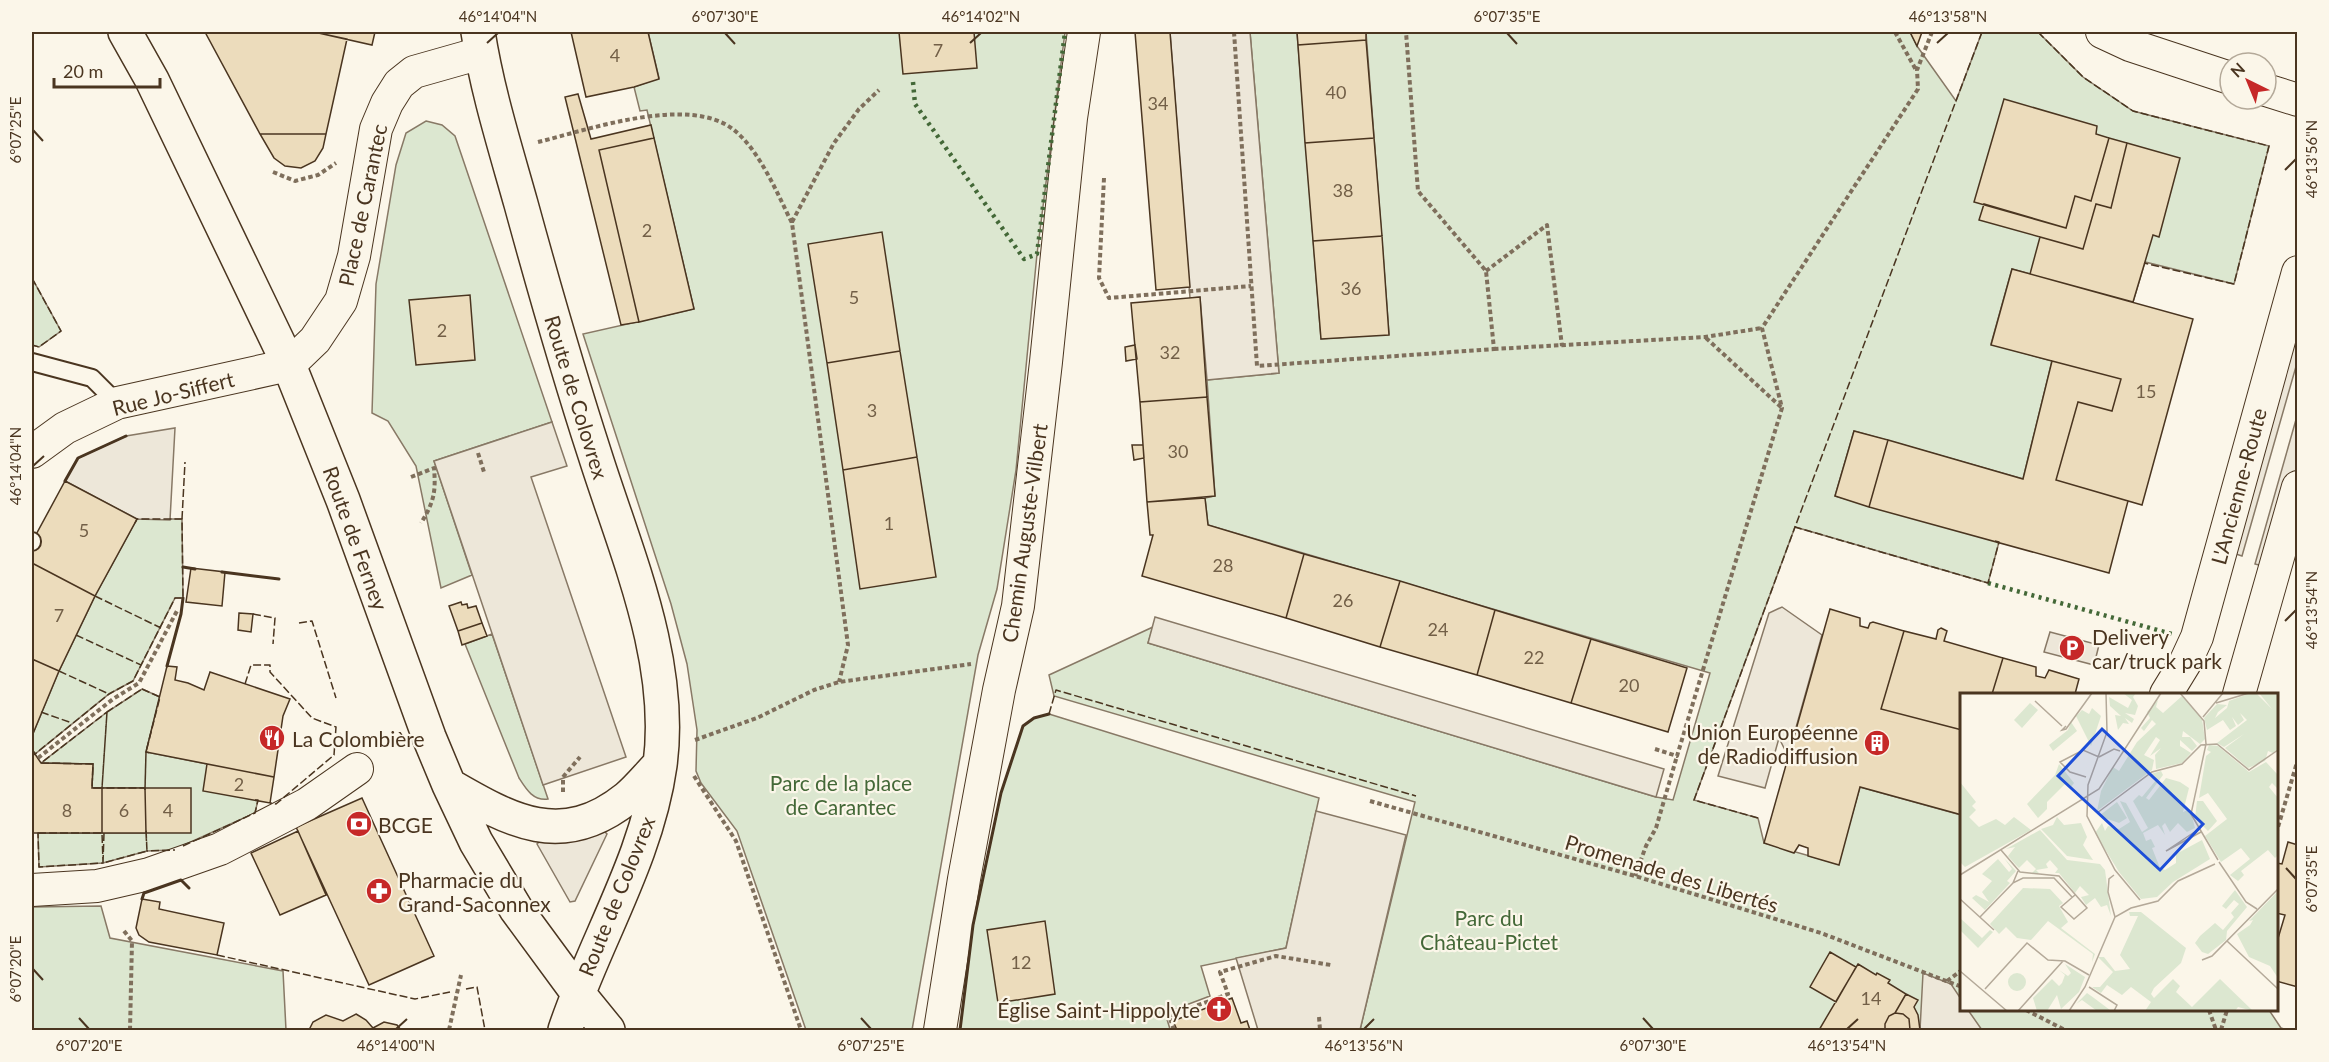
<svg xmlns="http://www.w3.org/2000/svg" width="2329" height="1062" font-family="Lato,sans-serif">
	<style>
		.green { fill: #dce7d0; stroke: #887966; stroke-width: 1.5 }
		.parking { fill: #ede7d9; stroke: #887966; stroke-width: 1.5 }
		.building { fill: #ecdcbc; stroke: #4a3520; stroke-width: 1.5 }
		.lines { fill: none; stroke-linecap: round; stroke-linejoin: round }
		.service-casing { stroke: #4a3520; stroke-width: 20 }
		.minor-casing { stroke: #4a3520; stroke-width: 34 }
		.tertiary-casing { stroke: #4a3520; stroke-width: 36 }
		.path { stroke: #7f6f5c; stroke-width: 4; stroke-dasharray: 4.5 3; stroke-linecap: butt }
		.service { stroke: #fbf6e9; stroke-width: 16 }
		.minor { stroke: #fbf6e9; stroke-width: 32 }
		.tertiary { stroke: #fbf6e9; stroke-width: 33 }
		.hedge { stroke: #436837; stroke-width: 4.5; stroke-dasharray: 3 4.5; stroke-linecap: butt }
		.fence { stroke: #4a3520; stroke-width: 1.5; stroke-dasharray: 8 3; stroke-linecap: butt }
		.wall { stroke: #4a3520; stroke-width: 3 }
		.ticks { fill: none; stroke: #4a3520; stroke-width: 2 }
		.labels { text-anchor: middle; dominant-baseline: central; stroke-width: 4.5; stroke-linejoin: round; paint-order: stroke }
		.number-label { font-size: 18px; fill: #725f47 }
		.street-label { font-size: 21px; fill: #4a3520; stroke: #fbf6e9 }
		.poi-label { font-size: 21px; fill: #4a3520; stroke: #fbf6e9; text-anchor: start }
		.park-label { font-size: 21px; fill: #436837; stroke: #fbf6e9 }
		.inset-road { fill: none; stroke: #b4a999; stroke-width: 1.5 }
		.view { fill: #1d4ed8; fill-opacity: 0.15; stroke: #1d4ed8; stroke-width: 3 }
		.inset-edge { fill: none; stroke: #4a3520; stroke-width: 3 }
		.neatline { fill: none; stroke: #4a3520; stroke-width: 2 }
		.ticks-label { font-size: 15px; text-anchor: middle; fill: #4a3520 }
	</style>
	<rect width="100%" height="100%" fill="#fbf6e9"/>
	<path class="green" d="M648,32H1065L1037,254L1016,470L997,589L978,655L912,1030H806L737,831L701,783L696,771L697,730L687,664L671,604L583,334L694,309L647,110L640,111L634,87L659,78Z
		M1250,32H1297L1321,339L1389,334L1366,32H1910L1917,46L1956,101L1982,32H2038L2083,77L2133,111L2269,146L2234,284L2145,262L2133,302L2012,269L1991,344L2052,361L2023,479L1854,431L1835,496L1999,542L1988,583L1795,527L1694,800L1758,818L1764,843L1838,864L1860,787L1961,815L1962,1010H2269L2281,1028L2287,1030H1356H1360L1415,802L1054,696L1049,675L1153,627L1148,643L1656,797L1673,800L1710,673L1208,525L1205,498L1215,496L1207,380L1279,373Z
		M426,121L442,125L455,136L552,422L434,461L472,575L441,588L416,466L388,421L372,413L376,284L396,165L406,133Z
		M32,278L61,331L39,347L32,345Z
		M137,519H182L183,598H175L133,681L109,694L35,754L32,749V736L59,671L95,596Z
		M492,634L548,799C533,801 526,789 519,778L465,644Z
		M142,689L160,697L146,752L207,764L258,800L255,813L173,850L147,851L103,863L39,867L38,833H146L145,788H92L93,764L41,763L107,712Z
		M1049,714L1319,798L1286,948L1201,966L1210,996L1165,1013L1170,1029L1164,1030H960L973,925L1001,793L1023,726L1034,718Z
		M101,906L110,938L283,971L286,1030H32V907Z"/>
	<path class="parking" d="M1170,32H1250L1279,373L1207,380L1200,297L1190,298Z
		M2297,294V363L2242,556L2221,549Z
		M2297,416V488L2274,569L2255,564Z
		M552,422L567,466L531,477L626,757L543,785L434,461Z
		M175,428L170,520L137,519L65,481L78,458L126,436Z
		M1782,607L1822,635L1788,756L1779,738L1765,788L1718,776L1769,613Z
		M1155,617L1664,769L1656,797L1148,643Z
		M2050,632L2099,645L2094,665L2044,652Z
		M1316,811L1406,835L1360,1030H1258L1236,958L1286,948Z
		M603,830L607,834L575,901L570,902L537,844L541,840Z
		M1923,973L1951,984L1961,999L1962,1010H1968L1982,1030H1920Z"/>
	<path class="building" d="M205,32H314L347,39L326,134H260Z
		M314,32H375L372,45Z
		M571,32H648L659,79L634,87L586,97Z
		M899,32H974L977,68L903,74Z
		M1135,32H1170L1190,287L1156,290Z
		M1297,32H1366V40L1298,45Z
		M1910,32H1922L1917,46Z
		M1366,40L1374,138L1305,143L1298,45Z
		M578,94L591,139L651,125L654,138L599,150L639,322L621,325L565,97Z
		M2004,99L2097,126L2096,134L2109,138L2091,201L2075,196L2066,228L1974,202Z
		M260,134H326L323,148L315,161L301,168L285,166L274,158Z
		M654,138L694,309L639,322L599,150Z
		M1374,138L1382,236L1313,241L1305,143Z
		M2109,138L2127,143L2111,208L2096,204L2083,249L1979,220L1984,204L2066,228L2075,196L2091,201Z
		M2127,143L2180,158L2159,237L2153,235L2133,302L2030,274L2040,237L2083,249L2096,204L2111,208Z
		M882,232L900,351L827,363L808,244Z
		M1382,236L1389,335L1321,339L1313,241Z
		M2012,269L2193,319L2142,505L2056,480L2078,402L2112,411L2121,379L1991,345Z
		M470,295L475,360L416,365L409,300Z
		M1200,297L1207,397L1140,402L1131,303Z
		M1135,345L1137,359L1126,361L1125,347Z
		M900,351L917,457L843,470L827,363Z
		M2052,361L2121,379L2112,411L2078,402L2056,480L2128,501L2109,573L1869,507L1888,440L2023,479Z
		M1207,397L1215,496L1147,502L1140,402Z
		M1854,431L1888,440L1869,507L1835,496Z
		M1132,445H1143L1144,458L1134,460Z
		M917,457L936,577L860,589L843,470Z
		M65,481L137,519L95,596L32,563V542Z
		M1205,498L1208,525L1304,554L1286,618L1142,576L1153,535H1150L1147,502Z
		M1304,554L1400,581L1380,647L1286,618Z
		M32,563L95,596L59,671L32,659Z
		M191,568L225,572L222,606L186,602Z
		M1400,581L1495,610L1477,675L1380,647Z
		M461,602L462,605L467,604L468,608L476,606L482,623L458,631L449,606Z
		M1830,609L1860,618V626L1868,628L1870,623L1873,622L1904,631L1881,709L1962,730V815L1860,787L1839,865L1808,856V848L1799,845L1794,853L1764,843Z
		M1495,610L1591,639L1571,703L1477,675Z
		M239,613L253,614L251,632L238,630Z
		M482,623L487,636L462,645L458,631Z
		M1941,628L1947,631L1944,641L2003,658L1992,694H1962V730L1881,709L1904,631L1936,639L1938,630Z
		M1591,639L1687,668L1668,732L1571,703Z
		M2003,658L2036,667V676L2045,678L2049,670L2079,679L2075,694H1992Z
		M32,659L59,671L32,736Z
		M167,666L177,667L175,680L188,683L204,690L210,672L290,699L283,716L274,777L146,752Z
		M35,754L41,763L93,764L92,788H102V833H32V756Z
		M207,764L274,777L270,803L203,791Z
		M102,788H145L146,833H102Z
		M145,788H191V833H146Z
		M362,798L434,956L369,985L296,827Z
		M298,831L326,895L280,915L251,853Z
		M2288,842L2298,845V987L2276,981V945L2285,915L2276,913V863L2282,864Z
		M142,899L160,902L159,909L224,923L217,955L149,942L139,935L136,928Z
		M1045,921L1055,994L998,1003L987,930Z
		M1830,952L1856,967L1836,1002L1810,987Z
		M1858,964L1876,975L1877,973L1890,980L1888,983L1906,994L1895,1013L1889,1016L1885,1024V1030H1819Z
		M1906,994L1918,1000L1914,1007L1918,1015L1920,1030H1910L1909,1019L1903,1014L1895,1013Z
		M1232,998L1241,1023L1247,1021L1250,1030H1177L1173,1021Z
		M1895,1013L1903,1014L1909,1019L1910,1030H1885V1024L1889,1016Z
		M356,1014L366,1020L373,1028L384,1022L397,1025L401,1030H309L313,1022L326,1015L343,1021Z"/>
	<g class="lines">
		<g class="service-casing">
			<path id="service" d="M32,362L92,378L117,403
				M32,541V542"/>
		</g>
		<g class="minor-casing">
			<path id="minor" d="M2102,32L2130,45L2230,78
				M2266,90L2298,100
				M32,452L65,428L117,403L289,365L315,340L341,301L354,256L376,129L387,103L399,84L414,72L481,53
				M2166,694L2185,663L2197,637L2298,272
				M2239,694L2298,487
				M32,890L97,886L149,874L220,849L307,804L357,769
				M940,1030L964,879L999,690L1018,606L1046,362L1071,118L1084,32"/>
		</g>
		<g class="tertiary-casing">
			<path id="tertiary" d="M125,32L152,80L289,365L343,500L429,737L449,785L476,842L516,909L577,992L608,1030
				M478,32C487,90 505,147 521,204C544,288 568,372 595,455C626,553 674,660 660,765C647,859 594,942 565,1030
				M449,785C511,821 562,850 627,798C639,788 649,775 660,764"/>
		</g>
		<path class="path" d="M1234,32L1257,366L1494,349L1486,271L1418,191L1406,32
			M1895,32L1916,70
			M538,142C588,130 689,94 734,130C760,151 777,193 792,223L848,645L839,682
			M273,172L295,181L318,175L336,163
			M1104,178L1099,278L1109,298L1251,286
			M792,222L834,143L859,109L879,90
			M1486,271L1547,225L1562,346
			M1706,338L1782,408
			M1494,349L1705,337L1762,328
			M478,453L484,472
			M411,477L434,468C436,492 434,502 421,523
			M695,740L757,718L814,690L839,682L971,664
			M1655,749L1677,756L1782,408L1762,328L1918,89L1917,70L1932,32
			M38,758L113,699L139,683L178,609
			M694,776L736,841L801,1030
			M563,792V777L580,757
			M1370,801L1635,876L1821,933L1962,987
			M2276,834L2298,759
			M1635,876L1646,846L1656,828L1677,756
			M124,931L132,941L130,1030
			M1947,981L1962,970
			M2026,1010L2065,1030
			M2209,1010L2216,1030
			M1319,1017L1320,1030
			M449,1030L461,975
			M1174,1030L1169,1016L1228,994L1220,972L1276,956L1331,965
			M2221,1030L2227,1010"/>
		<use href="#service" class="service"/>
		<use href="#minor" class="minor"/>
		<use href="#tertiary" class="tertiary"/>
		<path class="hedge" d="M913,82L915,104L1024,259L1037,254L1065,32
			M1988,583L2172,634"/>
		<path class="fence" d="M1982,32L1795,527L1988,583L1999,542L1995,541
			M2038,32L2083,77L2133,111L2269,146L2234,284L2144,263
			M32,278L61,331L39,347L32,345
			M182,519L185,462
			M95,596L161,628
			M253,614L275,618L273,644
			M299,623L312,621L336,698
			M76,635L141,665
			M59,671L109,694
			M245,684L251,665H270V672L312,718L336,727L334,755L276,804L270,803
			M142,689L160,697L146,752L145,788H102L107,712Z
			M41,712L72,723
			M107,712L102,788H92L93,764L41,763Z
			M1049,714L1056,690L1416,796
			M32,749L35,754L109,694L133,681L175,598H183L182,519H137L135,523
			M145,790L146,752L150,753
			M1758,818L1694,800L1795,527
			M38,833H102L103,863L39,867Z
			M104,833L103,863L147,851L146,829
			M146,833L147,851L175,850
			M183,846L255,813L258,800H255
			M217,955L415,999L450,992
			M466,989L477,987L485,1030"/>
		<path class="wall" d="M65,481L78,458L126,436
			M183,567L195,569
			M222,572L279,579
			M167,666L181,614L183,598
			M142,899L144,893L181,880L189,888
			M960,1030L973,925L1001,793L1023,726L1034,718L1049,714"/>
	</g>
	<path class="ticks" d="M725,33L735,44M1507,33L1517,44M487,43L498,33M970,43L981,33M1937,43L1948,33M33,130L43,141M2285,170L2296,159M33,466L44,456M2285,621L2296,610M2286,868L2296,879M33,969L43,980M79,1018L89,1029M861,1018L871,1029M1643,1018L1653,1029M396,1029L407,1019M1364,1029L1374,1019M1847,1029L1858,1019"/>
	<defs>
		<g id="parking-disc" transform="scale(1.35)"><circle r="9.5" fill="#c62828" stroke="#fbf6e9"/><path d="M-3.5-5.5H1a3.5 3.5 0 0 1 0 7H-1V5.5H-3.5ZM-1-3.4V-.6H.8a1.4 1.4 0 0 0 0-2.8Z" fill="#fff"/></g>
		<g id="restaurant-disc" transform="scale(1.35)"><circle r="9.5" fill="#c62828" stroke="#fbf6e9"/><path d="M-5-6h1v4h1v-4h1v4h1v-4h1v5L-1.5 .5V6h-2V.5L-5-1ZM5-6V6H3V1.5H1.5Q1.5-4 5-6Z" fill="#fff"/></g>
		<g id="building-disc" transform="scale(1.35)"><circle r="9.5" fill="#c62828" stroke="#fbf6e9"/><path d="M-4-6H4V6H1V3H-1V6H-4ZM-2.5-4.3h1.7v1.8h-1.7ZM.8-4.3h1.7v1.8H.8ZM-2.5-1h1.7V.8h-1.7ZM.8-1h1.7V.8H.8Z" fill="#fff"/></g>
		<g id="bank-disc" transform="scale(1.35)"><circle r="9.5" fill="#c62828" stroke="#fbf6e9"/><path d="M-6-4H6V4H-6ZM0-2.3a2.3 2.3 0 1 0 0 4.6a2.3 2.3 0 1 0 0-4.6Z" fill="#fff"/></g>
		<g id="pharmacy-disc" transform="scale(1.35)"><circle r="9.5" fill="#c62828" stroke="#fbf6e9"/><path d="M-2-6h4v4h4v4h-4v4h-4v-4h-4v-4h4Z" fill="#fff"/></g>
		<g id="church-disc" transform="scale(1.35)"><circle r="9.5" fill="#c62828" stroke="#fbf6e9"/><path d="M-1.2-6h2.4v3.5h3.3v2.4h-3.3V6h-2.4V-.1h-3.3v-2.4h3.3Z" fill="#fff"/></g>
	</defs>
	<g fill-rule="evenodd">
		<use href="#parking-disc" x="2072" y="648"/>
		<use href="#restaurant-disc" x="272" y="738"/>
		<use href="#building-disc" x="1877" y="743"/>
		<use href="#bank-disc" x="359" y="824"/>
		<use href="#pharmacy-disc" x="379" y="891"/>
		<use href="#church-disc" x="1219" y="1009"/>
	</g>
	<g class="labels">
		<g class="number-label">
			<text x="938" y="50">7</text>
			<text x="615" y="55">4</text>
			<text x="1336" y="92">40</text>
			<text x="1158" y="103">34</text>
			<text x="1343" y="190">38</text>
			<text x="647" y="230">2</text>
			<text x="1351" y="288">36</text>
			<text x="854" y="297">5</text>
			<text x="442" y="330">2</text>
			<text x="1170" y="352">32</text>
			<text x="2146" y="391">15</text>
			<text x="872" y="410">3</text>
			<text x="1178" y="451">30</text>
			<text x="889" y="523">1</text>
			<text x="84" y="530">5</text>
			<text x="1223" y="565">28</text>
			<text x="1343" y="600">26</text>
			<text x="59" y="615">7</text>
			<text x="1438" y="629">24</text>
			<text x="1534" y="657">22</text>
			<text x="1629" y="685">20</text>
			<text x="239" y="784">2</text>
			<text x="67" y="810">8</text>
			<text x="124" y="810">6</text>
			<text x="168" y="810">4</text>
			<text x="1021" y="962">12</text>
			<text x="1871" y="998">14</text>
		</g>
		<g class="street-label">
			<text transform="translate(362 205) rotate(-78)">Place de Carantec</text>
			<text transform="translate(173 393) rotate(-14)">Rue Jo-Siffert</text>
			<text transform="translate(577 397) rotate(73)">Route de Colovrex</text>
			<text transform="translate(2238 486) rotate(-75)">L'Ancienne-Route</text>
			<text transform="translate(1024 533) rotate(-82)">Chemin Auguste-Vilbert</text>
			<text transform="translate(356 538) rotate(70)">Route de Ferney</text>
			<text transform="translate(1672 873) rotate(17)">Promenade des Libertés</text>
			<text transform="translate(616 896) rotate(-68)">Route de Colovrex</text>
		</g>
		<g class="poi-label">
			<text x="2092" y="636">Delivery<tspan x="2092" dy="24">car/truck park</tspan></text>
			<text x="1858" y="731" text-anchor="end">Union Européenne<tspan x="1858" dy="24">de Radiodiffusion</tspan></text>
			<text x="292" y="738">La Colombière</text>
			<text x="378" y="824">BCGE</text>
			<text x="398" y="879">Pharmacie du<tspan x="398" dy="24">Grand-Saconnex</tspan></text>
			<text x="1200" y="1009" text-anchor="end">Église Saint-Hippolyte</text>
		</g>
		<g class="park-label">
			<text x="841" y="782">Parc de la place<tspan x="841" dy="24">de Carantec</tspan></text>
			<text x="1489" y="917">Parc du<tspan x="1489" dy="24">Château-Pictet</tspan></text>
		</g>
	</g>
	<g transform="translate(1960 693)">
		<rect width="318" height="318" fill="#fbf6e9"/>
		<path d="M163,0H176L173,4L178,13L175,22L165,20L174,26L172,30L165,25L169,31L163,30L158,37L155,22L161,23L150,13L149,4L168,15L172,7ZM291,0L297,1L312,16L299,0H318V56L313,60L308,58L305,68L288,75L265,55L284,41L264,54L257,50L287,27L280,20L284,27L278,32L272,24L276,33L270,37L263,27L247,37L244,25L257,11L267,12L258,19L255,25L267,15L269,8ZM222,3L242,26L245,46L240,51L223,38L222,44H230L237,53L232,58L220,47V53L231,60L222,70L196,76L195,62L201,55L190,63L200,47L196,44L184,62L194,67L192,77L137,118L141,98L153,74L159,78L177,49L196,31L192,27L184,38L181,35L190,25L187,19L198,7L196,14L203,20ZM70,10L78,17L62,35L54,27ZM132,15L141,23L131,53L116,23L122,17L129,21ZM111,29L117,38L93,58L89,52L108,37ZM249,52L258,53L289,79L306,69L318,82V96L312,90L309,94L318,105V162L315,165L308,157L281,178L284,182L278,188L270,182L290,166L281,155L261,169L245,143L267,126L248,100L239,105L246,63L251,59L247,57ZM99,71L114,90L111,94L106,90L87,109V116L78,125L67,111L95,82ZM201,78L203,82L186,105L189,107L206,85L220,89L229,95L223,119L230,116L235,135L227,139L218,130L210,139L205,130L202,133L205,142L198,132L183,140L186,148L191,146L195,154L192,155L200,175L205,177L216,170V161L242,147L250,166L213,189L197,204L181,206L159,179L135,140L142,130L145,138L148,133L159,136L170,129L160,108L166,110L182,139L188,135L173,108L179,102L182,104L197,86L191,81ZM0,89L16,109L12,113L16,117L9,124L19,134L36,126L45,132L54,124L71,137L5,174L0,169ZM237,108H243L257,128L248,138L235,125ZM157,109L167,125L159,130L139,123ZM97,124L104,132L121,130L127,144L123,152L133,167L107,163L81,136L93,132ZM80,137L107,167L140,171L145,177L151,223L147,212L141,214L135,205L126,212L121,204L129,202L120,193L115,200L99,180H95L98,176L90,167L86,171L88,175L76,177L79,180H72L76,176L67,167L59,175L55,171L48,163L55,154L46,156ZM44,165L56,178L47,188L50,190L25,217L12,205L16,202L29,209L22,199L32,188L22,181L38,166L49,179L52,176ZM63,195L90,196L103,210L99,213L108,229L101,235L135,261L132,269L133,261L88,228L71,247L57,245L46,234L39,241L30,231ZM275,197L287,214L267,238L266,247L248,261L242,259L235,250L240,243L255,230L263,237L274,224L271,220L279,211L274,207L266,216L262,213ZM318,198V285L310,273L289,264L277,241L290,232L293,227L289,228ZM169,219H181L226,255L221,270L194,295L191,301L194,305L213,286L220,293L216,299L232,314L260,286L293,318L278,314L275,318H185L191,309L171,294L162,302L147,292L141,300L132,294H140L153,279L138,264H144L155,278L170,276L160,262L178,223H170ZM0,225L22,245L30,237L33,239L18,255L0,237ZM105,271L125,284L119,299L101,316L97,302L87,318H77L73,305L92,286L99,293L102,290L105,282L99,277L108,283L111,280ZM48 289a9 9 0 1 1 18 0a9 9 0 1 1-18 0ZM127,300L134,305L150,317L137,318L122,307L116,311Z" fill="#dce7d0"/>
		<path class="inset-road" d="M146,0L147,39L128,92L127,123L155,177L180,207M220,0L244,28L246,51L231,121L258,167M75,8L102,33M256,10L289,0M243,24L263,0M106,33L102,37L106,36L132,0M139,64L154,56L160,58M126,84L110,79L100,69L123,57L139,64M137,120L192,79L222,71L241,52L257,51L289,77L318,57M239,136L206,158L241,139M41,157L60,179L99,183L127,215L114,226L101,214L115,202M259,169L286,209L297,216M58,178L53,190L63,185H94L112,204M0,182L139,96L201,0M154,182L149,186L148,199L155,224M0,206L34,237M20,224L53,190M267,248L318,296M242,267L252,263L318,196M0,278L47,318M129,294L157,312L154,318M25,296L67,250L88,267L105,268L129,282M58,318L103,268M109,318L125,294L155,224L171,215L198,208L218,188L255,171"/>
		<path class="view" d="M142,36L243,131L200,177L98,83Z"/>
		<rect width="318" height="318" class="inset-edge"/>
	</g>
	<rect width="2329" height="1062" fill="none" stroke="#fbf6e9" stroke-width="66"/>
	<g transform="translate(2248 81) rotate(317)"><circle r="28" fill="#fbf6e9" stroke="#b4a999" stroke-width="1.5"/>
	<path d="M0-4.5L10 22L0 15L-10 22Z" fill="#c62828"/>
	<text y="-9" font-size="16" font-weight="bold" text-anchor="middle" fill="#4a3520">N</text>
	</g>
	<path d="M54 78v9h106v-9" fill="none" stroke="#4a3520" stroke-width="3"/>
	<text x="63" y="78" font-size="18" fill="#4a3520" stroke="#fbf6e9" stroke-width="4.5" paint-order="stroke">20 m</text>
	<rect x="33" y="33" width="2263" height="996" class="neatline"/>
	<g class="ticks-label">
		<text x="498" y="22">46°14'04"N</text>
		<text x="725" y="22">6°07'30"E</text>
		<text x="981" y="22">46°14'02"N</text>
		<text x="1507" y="22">6°07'35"E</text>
		<text x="1948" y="22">46°13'58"N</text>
		<text transform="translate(16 130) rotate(-90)" y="5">6°07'25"E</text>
		<text transform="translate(2312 159) rotate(-90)" y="5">46°13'56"N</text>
		<text transform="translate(16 466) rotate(-90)" y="5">46°14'04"N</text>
		<text transform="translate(2312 610) rotate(-90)" y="5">46°13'54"N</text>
		<text transform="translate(2312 879) rotate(-90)" y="5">6°07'35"E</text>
		<text transform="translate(16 969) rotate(-90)" y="5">6°07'20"E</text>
		<text x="89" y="1051">6°07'20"E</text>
		<text x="396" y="1051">46°14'00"N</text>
		<text x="871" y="1051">6°07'25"E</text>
		<text x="1364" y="1051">46°13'56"N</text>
		<text x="1653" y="1051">6°07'30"E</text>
		<text x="1847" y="1051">46°13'54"N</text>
	</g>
</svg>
